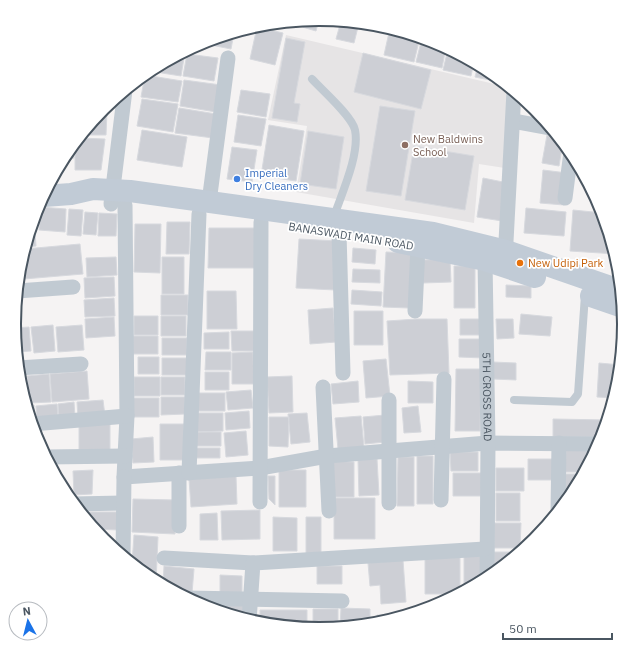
<svg xmlns="http://www.w3.org/2000/svg" width="639" height="649" font-family="'IBM Plex Sans',sans-serif">
	<style>
		.education { fill: #e6e4e5 }
		.building { fill: #cdcfd5; stroke: #d7d9de }
		.lines { fill: none; stroke-linecap: round; stroke-linejoin: round }
		.service { stroke: #c1cad2; stroke-width: 8 }
		.minor { stroke: #c1cad2; stroke-width: 15 }
		.secondary { stroke: #c1cbd6; stroke-width: 22 }
		.education-dot { fill: #8d6e63; stroke: #fff; stroke-width: 1.5 }
		.shop-dot { fill: #3f7fe0; stroke: #fff; stroke-width: 1.5 }
		.food-dot { fill: #e8710a; stroke: #fff; stroke-width: 1.5 }
		.labels { text-anchor: middle; dominant-baseline: central; stroke-width: 3.5; stroke-linejoin: round; paint-order: stroke }
		.education-label { font-size: 11px; fill: #785e54; stroke: #fff; text-anchor: start }
		.shop-label { font-size: 11px; fill: #366cbe; stroke: #fff; text-anchor: start }
		.street-label { font-size: 11px; fill: #4a5661; stroke: #fff }
		.food-label { font-size: 11px; fill: #c56008; stroke: #fff; text-anchor: start }
		.rim { fill: none; stroke: #4a5661; stroke-width: 2 }
	</style>
	<rect width="100%" height="100%" fill="#f5f3f3"/>
	<path class="education" d="M286,35L507,87L505,168L479,164L474,223L296,192L307,126L268,120Z"/>
	<path class="building" d="M319,19L316,31L285,22Z
		M341,21L359,23L354,43L336,39Z
		M257,27L283,33L275,65L250,59Z
		M390,28L420,37L414,62L384,55Z
		M234,33L231,49L201,43L203,42Z
		M286,38L305,42L294,103L300,104L297,122L272,118Z
		M422,38L446,47L442,68L416,62Z
		M448,49L474,62L471,76L443,70Z
		M185,52L181,76L149,71Z
		M363,53L431,70L421,109L354,92Z
		M187,54L218,58L214,81L183,76Z
		M478,65L489,71L505,83L475,77Z
		M145,75L182,81L178,102L141,97Z
		M184,80L221,85L216,112L180,106Z
		M241,90L270,94L266,117L237,112Z
		M142,99L178,104L173,132L137,126Z
		M380,106L415,111L401,196L366,191Z
		M179,108L216,114L213,138L175,133Z
		M102,111H107L106,135H82Z
		M238,115L266,119L261,146L234,142Z
		M269,125L304,131L296,181L261,176Z
		M142,130L187,137L182,167L137,160Z
		M308,131L344,137L336,189L300,184Z
		M547,135L559,137L563,142L559,166L542,163Z
		M79,138L105,139L101,170H75V144Z
		M74,145V158L64,159L66,155Z
		M414,146L474,156L465,210L405,200Z
		M232,147L257,150L252,182L227,179Z
		M543,170L567,173L564,205L540,203Z
		M483,178L508,183L502,221L477,217Z
		M40,207L66,209L65,232L39,230Z
		M526,208L566,212L564,236L524,233Z
		M69,209L83,210L81,236L67,235Z
		M573,210L603,213L616,254L570,251Z
		M85,212L98,213L96,235L83,234Z
		M99,213L117,214L116,236H98Z
		M34,219L36,246L25,247Z
		M167,222H190L189,254H166Z
		M135,224H161L160,273L134,272Z
		M209,228H258L257,268H208Z
		M299,239L338,241L335,290L296,288Z
		M80,244L83,274L24,279L22,256L25,249Z
		M353,248L376,250L375,264L352,262Z
		M386,252L412,253L409,308L383,307Z
		M116,257L117,275L87,277L86,258Z
		M162,257H184V294H162Z
		M450,259L451,282L423,283L422,260Z
		M454,266H475V308H454Z
		M353,269L380,270V283L352,282Z
		M114,277L115,296L85,298L84,278Z
		M506,285L531,286V298L506,297Z
		M352,290L382,292L381,306L351,304Z
		M207,291H236L237,329H207Z
		M161,295H188V315H161Z
		M114,298L115,316L85,317L84,300Z
		M333,308L336,342L310,344L308,310Z
		M354,311H383V345H354Z
		M521,314L552,317L550,336L519,334Z
		M134,316H158V335H134Z
		M161,316H186V336H161Z
		M114,317L115,336L86,338L85,319Z
		M417,319H447L449,373L390,375L387,321Z
		M460,319H484V335H460Z
		M496,319H513L514,338L497,339Z
		M624,319L625,325L621,362H620Z
		M53,325L55,351L34,353L31,327Z
		M82,325L84,350L58,352L56,327Z
		M29,327L31,351L17,352L14,328Z
		M231,331H257L258,351H232Z
		M229,332V349H204V333Z
		M133,336H158V354H133Z
		M162,338H187V355H162Z
		M459,339H485L484,358L459,357Z
		M206,352H231V370H205Z
		M253,352L254,384H232V353Z
		M138,357H159V374H138Z
		M162,358H187V375H162Z
		M386,359L390,396L366,398L363,361Z
		M493,362L516,363V380L493,379Z
		M599,363L621,365L619,384L615,398L597,397Z
		M456,369H481L480,431H455Z
		M87,371L89,399L52,402L50,374Z
		M205,372H229V390H205Z
		M49,374L51,402L29,403L27,376Z
		M292,376L293,412L269,413L267,377Z
		M134,377H160V396H134Z
		M161,377H185V395H161Z
		M358,381L359,402L333,404L331,384Z
		M408,381L433,382V403H408Z
		M251,390L253,408L228,410L226,392Z
		M198,393H225V411H198Z
		M161,397H185V414L161,415Z
		M133,398H159V417H133Z
		M103,400L105,416L78,418L77,402Z
		M74,402L75,418L59,419L58,404Z
		M57,404L58,419L37,421L36,406Z
		M34,405L35,421L31,422L26,406Z
		M418,406L421,432L404,433L402,408Z
		M249,411L250,428L226,430L225,413Z
		M196,413H223V431L196,432Z
		M307,413L310,442L291,444L288,414Z
		M385,415V442L365,444L363,417Z
		M361,416L364,447L338,449L335,418Z
		M269,417H289L288,447L269,446Z
		M553,419L608,420L603,437H553Z
		M79,423L110,424V450H79Z
		M160,424H184V460H160Z
		M246,431L248,455L226,457L224,433Z
		M196,432H221V446H196Z
		M153,437L154,462L133,463L131,439Z
		M196,448H220V458H196Z
		M566,450H590V464L585,472H565Z
		M450,452H478V471H451Z
		M417,456H433V504H417Z
		M398,457H414V506H397Z
		M377,459L379,495L359,496L358,460Z
		M528,459H558V480H528Z
		M330,461L354,462V497H329Z
		M496,468H524V491H496Z
		M93,470L92,494L74,495L73,471Z
		M279,470H306V507H279Z
		M453,473H482L481,496H453Z
		M565,474H584L573,495H565Z
		M236,476L237,504L191,507L189,479Z
		M268,476H275V505L269,499Z
		M496,493H520V521H496Z
		M334,498H375V539H334Z
		M133,499L176,500L175,534L132,532Z
		M260,510V539L222,540L221,511Z
		M80,512H119V530L94,529Z
		M217,513L218,540H200V514Z
		M273,517L297,518V551H273Z
		M306,517H321V555H306Z
		M494,523H521L520,548H494Z
		M134,535L158,537L156,582L132,564Z
		M494,552H521V553L502,568H494Z
		M425,555H460V594H425Z
		M464,556H483L482,582L464,592Z
		M403,560L406,602L381,604L380,585L370,586L368,563Z
		M164,566L194,569L192,593L174,592L163,585Z
		M317,566H342V584H317Z
		M220,575L242,576V596L220,595Z
		M223,603H245V619L223,613Z
		M341,608L370,609V625L340,627Z
		M313,609H338V628L313,629Z
		M260,610H307V629L260,624Z
		M377,615L400,616V618L376,624Z"/>
	<g class="lines">
		<path class="service" d="M312,79C322,90 352,116 355,130C360,155 341,195 333,219
			M514,400L572,402L578,394L585,295"/>
		<g class="minor">
			<path d="M513,121L551,128"/>
			<path d="M565,198L571,152"/>
			<path d="M209,202L228,58"/>
			<path d="M111,204L125,90"/>
			<path d="M125,205L127,416L124,477L260,468L327,456L488,443L601,444"/>
			<path d="M339,233L343,373"/>
			<path id="s1" d="M483,251L485,260L488,443L487,580"/>
			<path d="M505,260L514,91"/>
			<path d="M17,291L73,287"/>
			<path d="M415,311L418,246"/>
			<path d="M18,368L81,364"/>
			<path d="M323,387L329,511"/>
			<path d="M389,400V503"/>
			<path d="M32,424L127,416"/>
			<path d="M46,457L125,456"/>
			<path d="M179,473V526"/>
			<path d="M189,473L199,214"/>
			<path d="M441,500L444,379"/>
			<path d="M260,502L261,222"/>
			<path d="M74,504L123,503"/>
			<path d="M558,513L559,443"/>
			<path d="M123,556L124,477"/>
			<path d="M164,558L253,563"/>
			<path d="M186,598L342,601"/>
			<path d="M249,621L253,563L485,549"/>
		</g>
		<path class="secondary" d="M44,196L71,194L93,189L130,191L433,233L506,251L622,291
			M398,242L485,260L535,277
			M591,296L623,307"/>
	</g>
	<circle class="education-dot" cx="405" cy="145" r="4"/>
	<circle class="shop-dot" cx="237" cy="179" r="4"/>
	<circle class="food-dot" cx="520" cy="263" r="4"/>
	<g class="labels">
		<g class="education-label">
			<text x="413" y="139">New Baldwins<tspan x="413" dy="13">School</tspan></text>
		</g>
		<g class="shop-label">
			<text x="245" y="173">Imperial<tspan x="245" dy="13">Dry Cleaners</tspan></text>
		</g>
		<g class="street-label">
			<text transform="translate(351 236) rotate(9)">BANASWADI MAIN ROAD</text>
			<text stroke="none"><textPath href="#s1" startOffset="146">5TH CROSS ROAD</textPath></text>
		</g>
		<g class="food-label">
			<text x="528" y="263">New Udipi Park</text>
		</g>
	</g>
	<path d="M0 0H639V649H0ZM21 324a298 298 0 1 1 596 0a298 298 0 1 1-596 0Z" fill="#fff" fill-rule="evenodd"/>
	<path class="rim" d="M21 324a298 298 0 1 1 596 0a298 298 0 1 1-596 0Z"/>
	<g transform="translate(28 621) rotate(353)"><circle r="19" fill="#ffffff" stroke="#b7bbc0"/>
	<path d="M0-3L7 15L0 10L-7 15Z" fill="#1a73e8"/>
	<text y="-6" font-size="11" font-weight="bold" text-anchor="middle" fill="#4a5661">N</text>
	</g>
	<path d="M503 633v6h109v-6" fill="none" stroke="#4a5661" stroke-width="2"/>
	<text x="509" y="633" font-size="12" fill="#4a5661" stroke="#ffffff" stroke-width="3" paint-order="stroke">50 m</text>
</svg>
